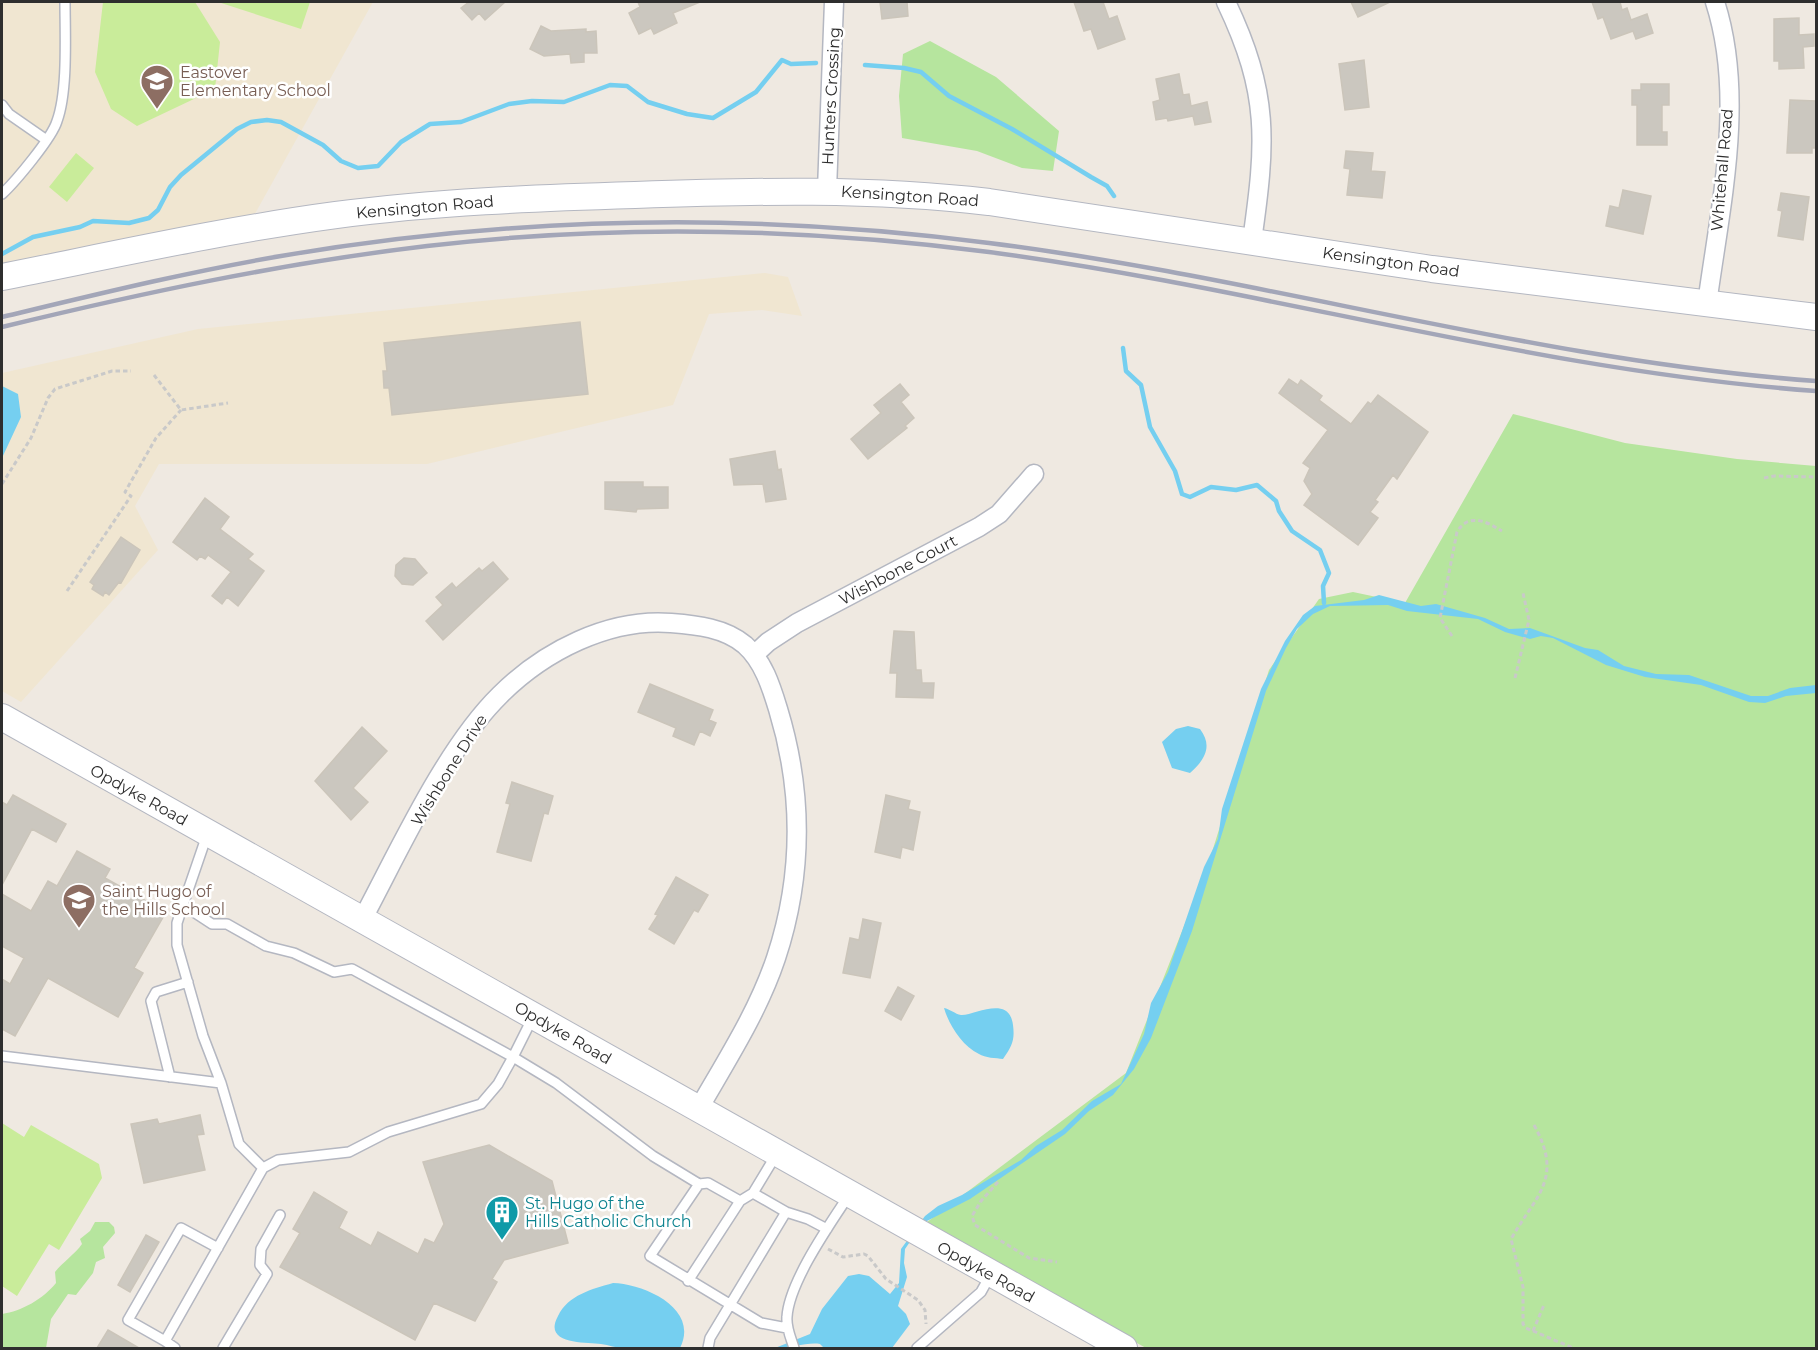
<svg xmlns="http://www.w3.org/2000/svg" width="1818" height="1350" font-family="Montserrat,sans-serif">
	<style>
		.education { fill: #f0e6d1 }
		.green { fill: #b6e59e }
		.pitch { fill: #c9ec9a }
		.water { fill: #75cff0 }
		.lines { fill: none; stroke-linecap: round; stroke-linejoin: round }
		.stream { stroke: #75cff0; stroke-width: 4.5 }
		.building { fill: #cbc7bf; stroke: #cbc5ba; stroke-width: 1.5 }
		.lane-casing { stroke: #b4b7c1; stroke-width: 12 }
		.street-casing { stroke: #b4b7c1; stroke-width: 21 }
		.secondary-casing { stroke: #b4b7c1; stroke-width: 28 }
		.path { stroke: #c9c9c9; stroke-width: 3; stroke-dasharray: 4.5 3; stroke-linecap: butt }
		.lane { stroke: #fff; stroke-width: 9 }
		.street { stroke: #fff; stroke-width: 18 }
		.secondary { stroke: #fff; stroke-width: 26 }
		.rail { stroke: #a3a6b8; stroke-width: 4.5 }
		.labels { text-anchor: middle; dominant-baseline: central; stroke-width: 5; stroke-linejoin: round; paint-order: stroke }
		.education-label { font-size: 16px; fill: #785e54; stroke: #fff; text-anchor: start }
		.street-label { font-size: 16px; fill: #2e2e2e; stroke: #fff }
		.culture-label { font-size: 16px; fill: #0d838f; stroke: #fff; text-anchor: start }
	</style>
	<rect width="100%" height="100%" fill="#efe9e1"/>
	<path class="education" d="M2,2H373L252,219L2,264Z
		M765,273L788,277L802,316L762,310L709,314L673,405L427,464H159L135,506L158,550L21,702L2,691V373L198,329Z"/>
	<path class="green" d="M930,41L996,77L1059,131L1053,171L1022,168L977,151L902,138L899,96L903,54Z
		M1513,414L1625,443L1737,459L1816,466V1348H1146L923,1225L1126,1073L1207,868L1269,670L1319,599L1353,592L1405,603Z
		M95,1222H109L114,1227L115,1233L103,1247L105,1258L96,1262L93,1273L76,1295L68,1294L51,1319L46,1348H2V1314C22,1311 43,1299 56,1283L55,1272C63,1262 75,1254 82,1244L80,1239L90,1231Z"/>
	<path class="pitch" d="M103,2H195L220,42L215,89L137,126L111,109L95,72Z
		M218,2H310L301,29Z
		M76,153L94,168L67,202L49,187Z
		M2,1123L24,1137L31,1125L99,1164L102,1178L59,1250L49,1244L17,1296L2,1286Z"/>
	<path class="water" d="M2,386L18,394L21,417L2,458Z
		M1379,595L1421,606L1436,604L1485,618L1509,629L1530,628L1585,648L1598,650L1624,666L1656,674L1689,675L1751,696H1768L1790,688L1816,685V693L1786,696L1765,703L1749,702L1701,685L1645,677L1606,665L1553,638L1541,636L1530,639L1505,632L1478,619L1407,611L1388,605L1330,606L1313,614L1297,629L1286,648L1266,691L1192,931L1151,1038L1134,1069L1113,1095L1089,1111L1065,1134L970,1199L923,1223L905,1249L904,1263L907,1277L898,1306L906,1314L910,1324L892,1348H824L820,1344C808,1342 790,1348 775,1348L810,1334L822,1309L848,1276L859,1274L869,1276L890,1294L899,1283L901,1249L925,1216L938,1206L962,1195L1021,1160L1036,1146L1062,1130L1092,1101L1121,1084L1144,1034L1151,1003L1168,972L1204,867L1218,839L1222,809L1261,689L1285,641L1303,615L1315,606L1364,600Z
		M1188,726L1200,729C1213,746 1205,760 1190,773L1172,768L1162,742L1176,729Z
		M944,1008C950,1009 955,1014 961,1015C974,1016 1009,994 1013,1025C1015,1040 1012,1046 1003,1059C996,1058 985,1058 979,1054C962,1046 949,1025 944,1008Z
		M613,1283C644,1284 700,1308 680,1348C662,1349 643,1350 624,1348C616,1348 609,1345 601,1344C586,1342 542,1345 558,1316C568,1295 592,1289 613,1283Z"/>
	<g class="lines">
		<path class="stream" d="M865,65L904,68L921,72L949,96L1012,129L1091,177L1107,186L1114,196
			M2,254L33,237L80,227L93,221L129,223L149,218L158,210L170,187L181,175L237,129L251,122L267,120L281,122L323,145L341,161L358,168L378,166L401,142L430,124L461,122L509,104L532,101L564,102L610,85L627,86L648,102L687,114L713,118L756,92L782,60L791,64L816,63
			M1123,348L1126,371L1141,385L1150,427L1175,471L1182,494L1190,497L1211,487L1236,490L1257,485L1276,501L1279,511L1292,531L1320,550L1329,573L1323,586L1324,603"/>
	</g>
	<path class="building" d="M469,2H505L485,20L479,13L472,20L461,8Z
		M638,2H700L673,13L677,23L654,34L651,28L639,34L629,13L640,7Z
		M880,2H907L908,16L882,19Z
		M1074,2H1103L1109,19L1117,16L1125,39L1098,49L1091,29L1084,31Z
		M1351,2H1390L1358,17Z
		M1592,2H1620L1622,10L1627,8L1631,20L1647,14L1653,33L1636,39L1633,31L1611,39L1603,17L1598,19Z
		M1799,18V35L1814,34V46L1803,47L1804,68L1779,69V61H1774V19Z
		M541,26L551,31L586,29V32L596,31L597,53H584V62L571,63L570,54L544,56L530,49Z
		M1364,60L1369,107L1345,110L1339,64Z
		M1179,74L1183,95L1189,94L1191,106L1207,102L1211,122L1195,125L1193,116L1168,121L1167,118L1156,120L1153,102L1160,100L1156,79Z
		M1641,84H1669V105H1662V132H1667V145H1637V105H1632V90H1641Z
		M1790,100L1816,101V148H1812V153H1787Z
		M1346,151L1373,153L1371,171L1385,172L1382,198L1347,195L1350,169L1344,168Z
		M1623,190L1651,196L1643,234L1606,226L1610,206L1619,208Z
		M1781,193L1809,197L1803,240L1778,236L1782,211L1778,210Z
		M580,322L588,394L392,415L389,388H384L383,371H387L384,343Z
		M1289,379L1298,385L1301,380L1322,396L1319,400L1351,424L1368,402L1371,404L1378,395L1428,432L1397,479L1393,475L1375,500L1378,502L1370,512L1378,518L1358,545L1304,505L1312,494L1304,481L1310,468L1303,463L1328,430L1279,393Z
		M900,384L909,395L901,402L914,418L905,426L907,428L868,459L851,439L881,413L874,405Z
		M775,451L778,470L781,469L786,499L766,502L763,484L734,485L730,459Z
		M605,482H643V487H668V508L637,509L636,512L605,509Z
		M205,498L229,517L220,529L253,554L248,559L264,571L238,606L227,597L222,604L212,596L231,572L208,555L205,559L200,556L197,560L173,542Z
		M121,537L140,550L121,583L119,582L109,595L105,592L103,596L92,589L94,585L90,582Z
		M404,558L415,559L427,573L413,585L402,584L395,576L396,565Z
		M493,562L508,579L443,640L426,621L443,605L436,597L452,583L456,588L479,568L482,571Z
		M894,631L914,632L916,670H921L922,683H934L933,698L896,697L897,673H890Z
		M650,684L713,710L709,720L716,723L710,736L700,731L694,745L673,736L676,728L638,712Z
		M362,727L387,751L353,788L368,802L351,820L315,781Z
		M512,782L553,796L548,814L544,813L531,861L497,852L510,804L506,803Z
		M13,795L66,824L56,842L32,829L2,885V802L7,805Z
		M886,795L910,801L908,809L920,812L913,850L902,847L900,858L875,852Z
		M77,851L110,869L105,878L166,912L134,968L143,973L118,1017L48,978L15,1036L2,1029V979L10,984L24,958L2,946V894L31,911L48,881L57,886Z
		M676,877L708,895L698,912L694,910L674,944L649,929L658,915L655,914Z
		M863,919L881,923L870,978L843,973L850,938L859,940Z
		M898,987L914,996L901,1020L885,1011Z
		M200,1115L204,1134L197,1135L205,1170L144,1183L131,1124L157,1119L159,1124Z
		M489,1145L552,1181L568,1243L504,1260L492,1279L497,1282L475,1321L434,1303L415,1340L280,1267L300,1233L293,1229L314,1192L347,1212L339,1228L371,1246L378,1232L418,1254L425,1239L434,1243L444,1224L423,1162Z
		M146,1235L159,1242L130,1292L118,1285Z
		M108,1330L139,1348H97Z"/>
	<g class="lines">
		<g class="lane-casing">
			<path id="lane" d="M2,105L9,114L45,139
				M2,194C15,182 52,138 57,121C68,91 65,34 65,2
				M207,835L183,905L212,924H227L266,946L294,953L334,972L352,969L513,1057L498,1084L481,1104L388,1132L349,1152L278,1160L263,1168L165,1341L128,1320L181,1228L218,1248
				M183,905L177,923V945L203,1036L221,1083L239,1144L263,1168
				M532,1019L513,1057L556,1083L653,1156L699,1184L708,1183L740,1201
				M2,1056L221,1083
				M170,1077L151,1001L156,992L188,982
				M699,1184L650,1256L761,1323L787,1328
				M753,1193L786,1212L808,1219L827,1229
				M688,1281L740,1201L753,1193L776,1155
				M165,1341L175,1348
				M223,1348L267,1274L260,1265L261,1249L280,1215
				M708,1348L710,1338L786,1212
				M794,1348C791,1338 786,1328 787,1317C789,1282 830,1224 849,1195
				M917,1348L981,1292L991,1274"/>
		</g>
		<g class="street-casing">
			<path id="street" d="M1226,2C1270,94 1266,142 1252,241
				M827,190L834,2
				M1707,304C1720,207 1746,98 1715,2
				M754,655L768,642L797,623L979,527L999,514L1034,474
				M362,920C399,851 445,749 500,695C544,651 609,618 671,623C697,625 725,628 745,645C763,661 771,686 778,709C803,791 803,876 776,958C758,1012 726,1061 698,1110"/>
		</g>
		<g class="secondary-casing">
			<path id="secondary" d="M2,277C113,255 224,230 336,215C435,202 535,198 635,195C754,191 871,188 989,202L1432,269L1816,317
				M2,717L1124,1348"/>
		</g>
		<path class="path" d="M154,375L181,410L228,403
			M1764,478L1774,476L1816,477
			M2,484L31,438L48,398L55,389L112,371H131
			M67,591L131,496L125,492L156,438L181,410
			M1452,636L1440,618L1457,532C1469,512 1487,522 1502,531
			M1515,678L1529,620L1523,593
			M1534,1125C1564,1179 1536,1195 1511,1239L1523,1287V1324L1526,1328L1573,1348
			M998,1182L981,1201L972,1216L975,1225L1029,1258L1057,1262
			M828,1249L843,1257L864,1254L868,1256L886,1279L918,1300L925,1310L926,1324
			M1533,1331L1544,1305"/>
		<use href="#lane" class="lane"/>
		<use href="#street" class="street"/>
		<use href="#secondary" class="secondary"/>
		<path class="rail" d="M2,317C94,295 187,272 281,256C515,216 754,212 989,243C1266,278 1537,361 1816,381
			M2,327C142,293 283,263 427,246C613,224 803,228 989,252C1266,289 1537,371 1816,391"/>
	</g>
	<defs>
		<g id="school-pin" transform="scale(1.725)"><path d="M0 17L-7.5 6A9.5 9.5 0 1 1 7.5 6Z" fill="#8d6e63" stroke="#fff"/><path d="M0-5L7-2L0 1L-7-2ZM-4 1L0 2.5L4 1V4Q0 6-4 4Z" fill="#fff"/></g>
		<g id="building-pin" transform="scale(1.725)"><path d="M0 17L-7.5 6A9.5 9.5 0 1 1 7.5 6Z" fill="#0f9aa8" stroke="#fff"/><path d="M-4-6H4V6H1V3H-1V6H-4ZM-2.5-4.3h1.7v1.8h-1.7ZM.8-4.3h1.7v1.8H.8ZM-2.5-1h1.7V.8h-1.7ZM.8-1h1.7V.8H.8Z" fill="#fff"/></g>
	</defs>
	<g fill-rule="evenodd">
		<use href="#school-pin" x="157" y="81"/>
		<use href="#school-pin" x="79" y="900"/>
		<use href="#building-pin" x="502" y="1212"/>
	</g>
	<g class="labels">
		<g class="education-label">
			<text x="180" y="72">Eastover<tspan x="180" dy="18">Elementary School</tspan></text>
			<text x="102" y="891">Saint Hugo of<tspan x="102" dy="18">the Hills School</tspan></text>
		</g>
		<g class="street-label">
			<text transform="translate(831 96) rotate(-87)">Hunters Crossing</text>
			<text transform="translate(1722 170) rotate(-85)">Whitehall Road</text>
			<text transform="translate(910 196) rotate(4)">Kensington Road</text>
			<text transform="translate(425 207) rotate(-5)">Kensington Road</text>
			<text transform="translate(1391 262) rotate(8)">Kensington Road</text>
			<text transform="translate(898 570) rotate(-28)">Wishbone Court</text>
			<text transform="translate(449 770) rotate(-58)">Wishbone Drive</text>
			<text transform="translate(139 795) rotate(29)">Opdyke Road</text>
			<text transform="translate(563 1033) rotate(30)">Opdyke Road</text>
			<text transform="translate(986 1272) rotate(29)">Opdyke Road</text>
		</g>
		<g class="culture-label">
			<text x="525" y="1203">St. Hugo of the<tspan x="525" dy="18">Hills Catholic Church</tspan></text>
		</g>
	</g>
	<rect width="1818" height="1350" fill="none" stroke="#2e2e2e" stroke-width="6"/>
</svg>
